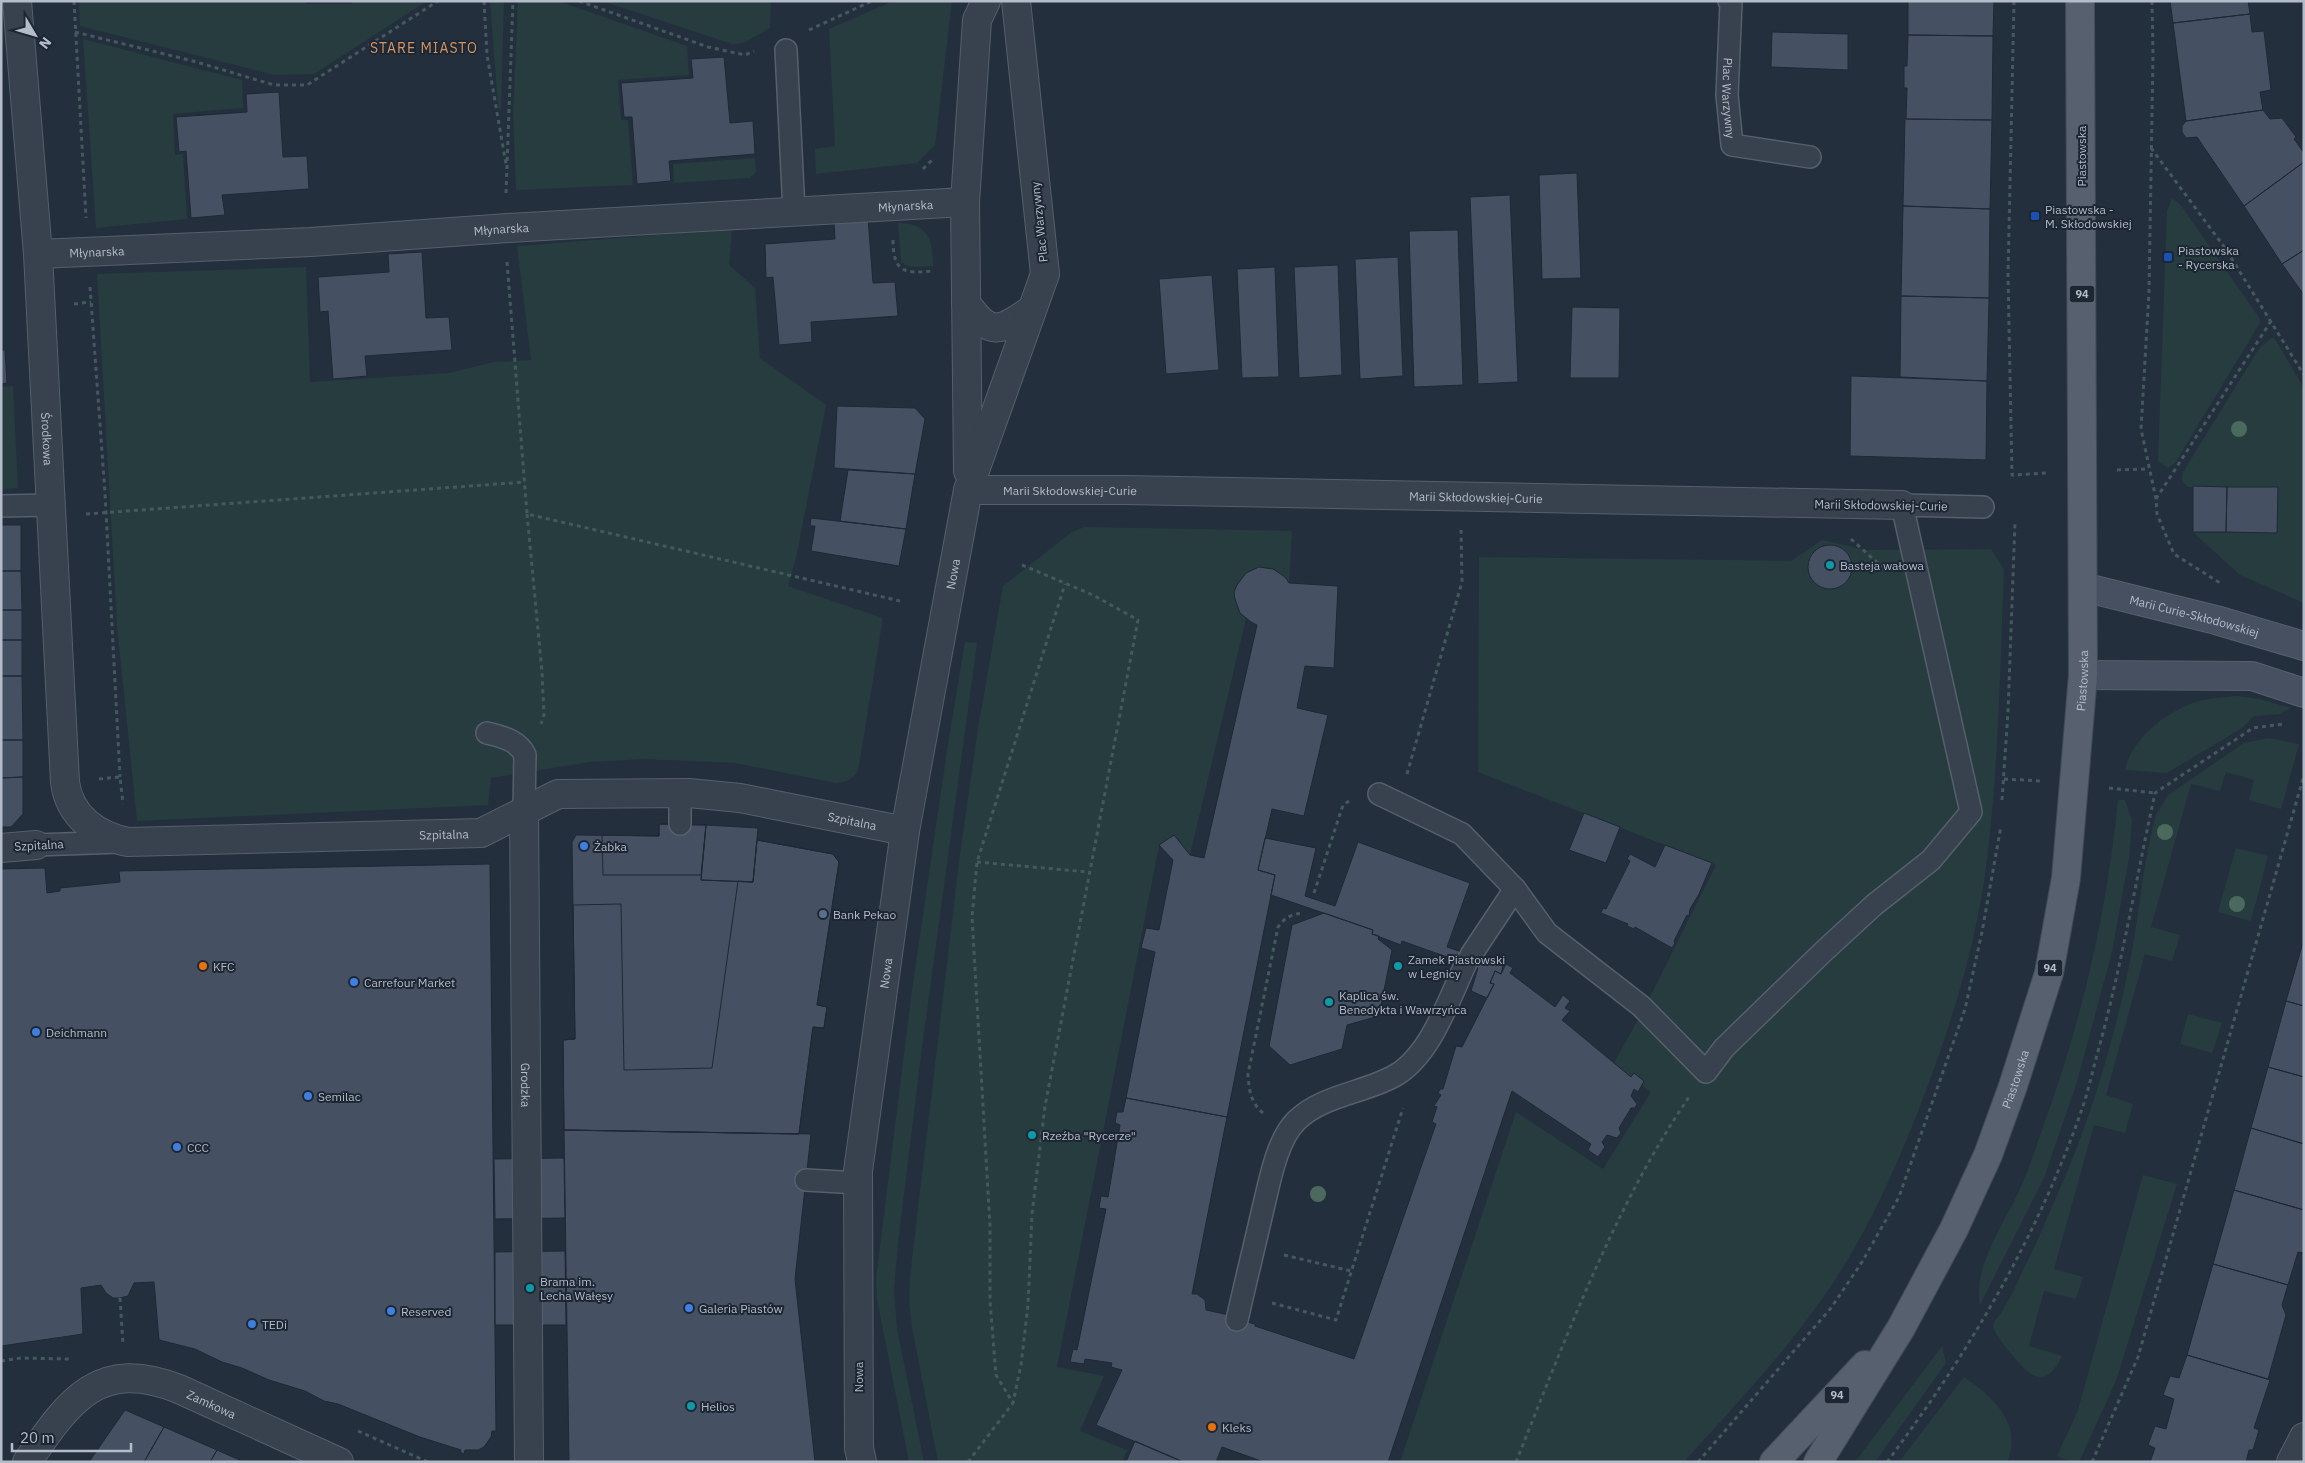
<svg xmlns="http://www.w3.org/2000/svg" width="2305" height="1463" font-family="'IBM Plex Sans',sans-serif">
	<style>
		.green { fill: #263c3f }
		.building { fill: #455162; stroke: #1f2835 }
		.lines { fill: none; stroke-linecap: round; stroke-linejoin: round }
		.lane-casing { stroke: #565f6c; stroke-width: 24 }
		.street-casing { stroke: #565f6c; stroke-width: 30 }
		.secondary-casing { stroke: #565f6c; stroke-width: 30 }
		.primary-casing { stroke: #414a57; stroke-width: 30 }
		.path { stroke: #44595c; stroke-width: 3; stroke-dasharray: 4 4; stroke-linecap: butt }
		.lane { stroke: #38414e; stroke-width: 21 }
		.street { stroke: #38414e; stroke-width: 28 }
		.secondary { stroke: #465061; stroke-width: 28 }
		.primary { stroke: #56606e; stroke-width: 28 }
		.tree { fill: #4b6a5d }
		.transit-dot { fill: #1a4fb4; stroke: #1d2633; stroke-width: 2 }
		.culture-dot { fill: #0f9aa8; stroke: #1d2633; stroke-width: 2 }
		.shop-dot { fill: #3f7fe0; stroke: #1d2633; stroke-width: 2 }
		.service-dot { fill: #5c6f8a; stroke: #1d2633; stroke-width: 2 }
		.food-dot { fill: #e8710a; stroke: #1d2633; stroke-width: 2 }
		.labels { text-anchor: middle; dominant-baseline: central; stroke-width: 4; stroke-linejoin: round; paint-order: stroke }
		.shield { fill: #1d2633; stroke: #878f9c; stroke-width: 1 }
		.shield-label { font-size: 11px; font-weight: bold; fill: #b4bcc9 }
		.street-label { font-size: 12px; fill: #b4bcc9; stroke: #1d2633 }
		.poi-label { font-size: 12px; fill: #b4bcc9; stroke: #1d2633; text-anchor: start }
		.neighbourhood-label { font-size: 14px; letter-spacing: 1px; fill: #d59563; stroke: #1d2633 }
	</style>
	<rect width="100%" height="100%" fill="#242f3e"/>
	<path class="green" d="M79,1H306V4H352V1H427L314,74L275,75L80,26Z
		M490,1H504L501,112L498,107Z
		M518,1H558L687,46L689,75L618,80L621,120H628L633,185L516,190L513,114Z
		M602,1H771L770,28L743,43L732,44Z
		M893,1H952L935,145L917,163L816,174L815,149L835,146L829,29Z
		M83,39L242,80L243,108L173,114L175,155L183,154L187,219L96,228Z
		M755,158L756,172L750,178L674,183L673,164Z
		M2172,198L2180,204L2260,319V323L2175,463L2168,468L2158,461L2167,211Z
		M898,223C929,223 933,241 933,266C922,266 907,270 901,261Z
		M732,229L729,265L755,288L760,358L826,405L796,558L788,586L883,618L858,771C852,780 846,782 836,783L735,763L644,759L589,762L491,778L488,805L137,821L117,625L97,274L306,267L310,382L449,373L494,362L531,360L517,246Z
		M2272,338L2275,339L2304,388V603L2240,575L2193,532L2277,533L2278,487H2188L2182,481L2183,472L2260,347Z
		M13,386L18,488L1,490V387Z
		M1084,527L1292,531L1289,583C1263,545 1213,585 1246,619L1190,855L1174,835L1159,846L1057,1367L1104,1376L1080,1431L1127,1450L1122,1462H938L912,1327L909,1303L910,1276L960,854L978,728L1003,586L1072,532Z
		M1822,540L1865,550L1991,549L2004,569C2000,666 1999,763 1987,859C1977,945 1950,1029 1919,1109C1894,1172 1867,1233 1829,1289C1787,1351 1734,1406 1684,1462H1400L1516,1112L1603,1169L1651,1092L1642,1085L1644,1081L1634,1073L1631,1077L1614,1063L1645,1007L1716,865L1478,772L1479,557L1791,561Z
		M965,642L977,643L921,1055L898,1243L894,1290L897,1329L924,1462H909L877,1299L876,1279L912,990L948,744Z
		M2237,696L2260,699L2291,708L2280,714L2254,716L2242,728L2167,773L2125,770C2132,738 2168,710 2199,701C2211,698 2224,697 2237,696Z
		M2269,738L2299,744L2281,809L2249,800L2254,780L2226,772L2220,791L2191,784L2151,927L2180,935L2172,961L2145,954L2106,1095L2133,1104L2125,1133L2094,1125L2054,1269L2083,1277L2076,1299L2044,1291L2029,1346L2062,1356C2042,1398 2023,1368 2004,1345C2000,1339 1991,1330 1994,1322C1996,1318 1999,1316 2001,1313C2009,1300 2016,1286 2022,1272C2040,1238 2054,1201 2070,1165C2096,1101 2118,1024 2131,956C2140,909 2143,860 2156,815L2168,795L2244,743Z
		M2118,800H2125L2132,820L2129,858L2112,952L2077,1082L2044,1178L1980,1305C1972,1268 2005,1222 2020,1189C2030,1167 2037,1144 2045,1121C2083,1017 2107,910 2118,800Z
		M2236,848L2268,856L2251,921L2218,912Z
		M2188,1014L2222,1023L2212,1053L2180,1044Z
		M2143,1175L2177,1184L2116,1381L2079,1462H2072L2057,1456L2078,1410Z
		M1942,1346L1946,1363L1878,1458L1875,1462H1855Z
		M1964,1377C1992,1396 2024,1424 2007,1462H1899Z"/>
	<path class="building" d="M1908,1H1994L1993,36L1908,35Z
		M2170,1H2248L2250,14L2173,23Z
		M2250,14L2252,32L2264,31L2271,90L2260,92L2263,110L2186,121L2173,23Z
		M1772,32L1848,34V70L1771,67Z
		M1908,35L1993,36L1992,120L1906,119L1907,88H1904V66H1907Z
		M724,57L730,123L753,121L755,154L669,161L671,181L637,184L632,117H624L621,83L693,78L691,59Z
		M279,92L283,157L307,156L309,189L222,195L225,215L191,218L186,151L179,152L176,117L247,112L246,94Z
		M2263,110L2270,119L2282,118L2296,137L2294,139L2304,153V162L2244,206L2197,137L2186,138L2182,132V126L2186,121Z
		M1905,119L1992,120L1990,209L1903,206Z
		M2304,162V250L2282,264L2244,206Z
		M1577,173L1581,278L1542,279L1539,175Z
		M1510,195L1518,382L1478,384L1470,197Z
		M1903,206L1990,209L1989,298L1901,296Z
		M868,218L873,283L895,282L898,316L811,322L812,342L779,345L773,277L766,278L765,244L835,239L834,221Z
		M1458,230L1463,385L1414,387L1409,231Z
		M2304,250V295L2282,264Z
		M422,252L426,318L449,317L452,350L365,356L367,376L333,379L328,311L320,312L318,277L389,272L388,254Z
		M1398,257L1403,376L1360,379L1355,259Z
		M1338,265L1342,375L1299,378L1294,267Z
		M1275,267L1279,377L1242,378L1237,269Z
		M1212,275L1219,370L1166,374L1159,279Z
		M1901,296L1989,298L1987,381L1900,377Z
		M1572,307L1620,308L1619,378H1570Z
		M1,350H5L7,383L1,384Z
		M1851,376L1987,381L1986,460L1850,456Z
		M837,406L915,408L925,419L915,474L834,468Z
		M848,470L915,474L906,529L840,521Z
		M2193,486L2227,487L2226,532H2193Z
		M2227,487H2278L2277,533L2226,532Z
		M811,518L906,529L899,566L811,551L815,526H810Z
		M1,525H21V571H1Z
		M1808 567a22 22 0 1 1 44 0a22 22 0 1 1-44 0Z
		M1259,567L1273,569L1285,577L1289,583L1338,586L1334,668L1305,666L1297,708L1328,715L1304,816L1272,809L1258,870L1275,875L1227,1117L1126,1098L1155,952L1141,948L1146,928L1159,930L1173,860L1159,845L1174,835L1190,855L1204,858L1257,625L1251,622L1240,613L1235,599L1234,592L1237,585L1246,573Z
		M1,571H21L22,610H1Z
		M1,610H22V640H1Z
		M1,640H22V676H1Z
		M1,676H22L23,740H1Z
		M1,740H23V777L1,778Z
		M23,777V814L11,827H1V778Z
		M1584,813L1620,827L1606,863L1569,850Z
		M659,824L706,825L701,875H603L602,835L659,836Z
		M659,824L706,825L701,880L753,882L757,840L833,854L839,862L817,1005L827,1007L824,1028L813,1027L799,1134L564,1130L563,1040L575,1039L572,842L576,835L659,836Z
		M706,825L758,828L753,882L701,880Z
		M1265,838L1316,848L1305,896L1335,906L1358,842L1470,883L1447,947L1503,966L1501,974L1495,971L1490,983L1494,984L1487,998L1471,991L1478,968L1402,941L1401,945L1372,934L1373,930L1271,895L1275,875L1258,870Z
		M757,840L833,854L839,862L817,1005L827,1007L824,1028L813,1027L799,1134L564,1130L563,1040L575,1039L573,905L621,904L624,1070L712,1068L738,881L753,882Z
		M1665,845L1712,863L1699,894L1690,909L1689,916L1687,915L1674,941L1675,943L1672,948L1635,927L1634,929L1627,926L1628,924L1601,913L1603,908L1606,909L1630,861L1627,859L1630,854L1655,867Z
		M490,864L496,1431H492L491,1437L484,1447L478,1450H465L464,1454L460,1452L461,1450L420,1437L338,1404L324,1401L305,1391L269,1380L242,1368L222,1362L195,1349L159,1340L154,1282L134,1283L128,1296L120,1298H113L106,1293L101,1285L81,1288L83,1334L1,1346V869L45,868L47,893L60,891V888L120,882L119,871Z
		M1324,913L1373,930L1372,934L1379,936L1378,939L1392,950L1379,1016L1347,1025L1342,1049L1290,1065L1269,1046L1292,925Z
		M2304,939V1006L2286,1001Z
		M1506,964L1513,968L1510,973L1555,1007L1563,995L1570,1001L1565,1008L1570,1011L1562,1020L1631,1077L1634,1073L1644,1081L1638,1092L1634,1089L1631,1096L1637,1104L1635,1108H1631L1619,1128L1621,1133L1617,1138L1607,1135L1602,1142L1605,1147L1598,1157L1588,1150L1591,1144L1512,1091L1388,1462H1264L1222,1447L1216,1462H1183L1096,1425L1122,1370L1111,1367L1112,1363L1085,1359L1084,1364L1070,1362L1073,1349L1077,1350L1106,1209L1099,1208L1101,1196L1108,1197L1120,1125L1115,1123L1117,1112H1123L1126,1098L1227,1117L1192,1294H1197L1205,1300L1206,1310L1229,1315V1318L1255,1324V1326L1354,1359L1436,1124L1432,1122L1437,1107L1434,1106L1441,1095L1438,1093L1440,1089H1443L1456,1046L1462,1047L1494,984L1490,983L1495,971L1501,974Z
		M2286,1001L2304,1006V1077L2268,1067Z
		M2268,1067L2304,1077V1144L2251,1128Z
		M2251,1128L2304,1144V1210L2234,1190Z
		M564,1130L811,1134L795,1279L815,1462H569Z
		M564,1158L565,1218L495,1219L494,1159Z
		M2234,1190L2304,1210V1253L2298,1252L2288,1285L2213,1264Z
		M565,1251L566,1325H495V1252Z
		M2213,1264L2288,1285L2282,1305L2286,1315L2268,1379L2187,1355Z
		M2187,1355L2270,1380L2254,1428L2259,1430L2253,1450H2249L2246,1462H2150L2155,1448L2148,1445L2155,1426L2166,1429L2174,1399L2163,1395L2170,1376L2179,1378Z
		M125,1410L164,1427L144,1462H89Z
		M164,1427L217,1450L210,1462H144Z
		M1135,1441L1177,1459L1183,1462H1126Z
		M217,1450L244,1462H210Z"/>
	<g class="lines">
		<g class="lane-casing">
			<g id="lane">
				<path id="s1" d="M1729,1L1731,3L1727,95L1732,145L1810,157"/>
				<path d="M786,50L794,212"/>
				<path d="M1,506L50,505"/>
				<path d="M487,733C502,737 518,740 525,755L524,810"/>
				<path d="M1379,794L1462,834L1515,889L1547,933L1641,1006L1706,1072L1724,1048L1824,951L1874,905L1931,860L1971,812L1902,505L1983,507"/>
				<path d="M680,824V793"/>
				<path d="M36,845L120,842"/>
				<path d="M1471,955L1515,889"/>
				<path d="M806,1180L858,1183"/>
				<path d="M1237,1320C1245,1284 1254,1248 1262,1213C1269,1185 1276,1141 1296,1121C1322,1095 1365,1093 1396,1075C1431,1054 1449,999 1466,963"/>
			</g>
		</g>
		<g class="street-casing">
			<g id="street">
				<path id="s2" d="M17,1L38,254L65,782C69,816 97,836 128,842L481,833L558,794L689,793L740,798L905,831"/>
				<path id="s3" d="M38,254L311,242L508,228L965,202"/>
				<path d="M966,303C990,337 1000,332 1031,310"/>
				<path d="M968,471L965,202L977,20L986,1"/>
				<path id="s4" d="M968,490H1125L1902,505"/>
				<path id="s5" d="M524,810L529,1462"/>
				<path d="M1,848L36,845"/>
				<path id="s6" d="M27,1462C69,1401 98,1357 179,1389L339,1462"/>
				<path id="s7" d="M862,1462L859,1448L858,1171L905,831L968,490L1045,274L1016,1"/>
				<path d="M2291,1462L2304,1437"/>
			</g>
		</g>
		<g class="secondary-casing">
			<g id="secondary">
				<path id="s8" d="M2083,587L2216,620L2304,646"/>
				<path d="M2083,675L2252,676L2304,693"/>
			</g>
		</g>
		<g class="primary-casing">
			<g id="primary">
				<path d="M1774,1462L1865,1365"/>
				<path id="s9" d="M1818,1462L1901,1328L1954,1229L1988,1155L2013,1086L2049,973L2066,878L2083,675L2080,1"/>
			</g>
		</g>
		<path class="path" d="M74,1L86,218
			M484,1L487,55L506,164
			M579,1L708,47L745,55L754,51
			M2014,1L2008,275L2012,475L2048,473
			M2152,1L2153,54L2149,292L2141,429L2156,499L2157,514L2174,554L2220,583
			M809,30L872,1
			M75,32L193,61L274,85H307L438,1
			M2151,148L2225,248L2304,375
			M923,169L933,159
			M506,193L513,1
			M893,240C893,272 904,274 933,271
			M507,262L527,514L900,601
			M90,287L105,493L120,777
			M74,304L91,302
			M2117,470L2148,469
			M2156,499L2271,321
			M86,514L525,482
			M527,514L542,672L544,715L541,724
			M1851,539L1882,567
			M1022,565L1093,595L1138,620L1045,1106L1032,1214L1028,1305L1021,1365L1013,1403L996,1375L990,1301V1226L972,917L977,862L1065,584
			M1407,774L1462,582L1461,530
			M99,779L120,777L123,804
			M2004,779L2041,781
			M2109,788L2155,793
			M2002,800L2008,712L2015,522
			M977,862L1088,872
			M1314,893L1343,805L1349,801
			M1263,1113C1250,1102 1249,1089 1248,1074L1278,927C1285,917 1292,914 1304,913
			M1284,1255L1351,1271
			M120,1298L123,1345
			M1272,1303L1336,1320L1403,1108
			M1,1361L21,1358L70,1359
			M358,1431L428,1462
			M968,1462L1013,1403
			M1516,1462C1565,1340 1615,1205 1689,1097
			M1698,1462L1831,1308L1862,1262L1899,1197L1965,1009L1982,932L2001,826
			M1887,1462C1968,1354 2037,1238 2082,1109C2088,1092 2092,1073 2097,1055C2121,969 2136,880 2155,793L2253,728L2283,724
			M2092,1462L2138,1357L2304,775"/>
		<use href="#lane" class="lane"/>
		<use href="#street" class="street"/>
		<use href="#secondary" class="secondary"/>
		<use href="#primary" class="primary"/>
	</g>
	<g class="tree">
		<circle cx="2239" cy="429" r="8"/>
		<circle cx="2165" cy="832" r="8"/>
		<circle cx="2237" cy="904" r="8"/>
		<circle cx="1318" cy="1194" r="8"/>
	</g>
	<g class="transit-dot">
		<rect x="2030" y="211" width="10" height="10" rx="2.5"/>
		<rect x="2163" y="252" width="10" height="10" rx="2.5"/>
	</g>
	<g class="culture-dot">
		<circle cx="1830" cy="565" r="5"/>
		<circle cx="1398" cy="966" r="5"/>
		<circle cx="1329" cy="1002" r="5"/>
		<circle cx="1032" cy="1135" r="5"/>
		<circle cx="530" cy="1288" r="5"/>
		<circle cx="691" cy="1406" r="5"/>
	</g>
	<g class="shop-dot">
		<circle cx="584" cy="846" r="5"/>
		<circle cx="354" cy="982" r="5"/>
		<circle cx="36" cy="1032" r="5"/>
		<circle cx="308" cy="1096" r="5"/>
		<circle cx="177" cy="1147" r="5"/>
		<circle cx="689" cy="1308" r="5"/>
		<circle cx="391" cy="1311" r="5"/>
		<circle cx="252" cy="1324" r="5"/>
	</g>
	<circle class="service-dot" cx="823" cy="914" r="5"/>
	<g class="food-dot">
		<circle cx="203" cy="966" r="5"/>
		<circle cx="1212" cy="1427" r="5"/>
	</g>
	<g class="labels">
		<g class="shield">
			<rect x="2069.5" y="285.5" width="25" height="17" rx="4"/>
			<rect x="2037.5" y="959.5" width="25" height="17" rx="4"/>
			<rect x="1824.5" y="1386.5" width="25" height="17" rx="4"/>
		</g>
		<g class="shield-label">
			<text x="2082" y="294">94</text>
			<text x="2050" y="968">94</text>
			<text x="1837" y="1395">94</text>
		</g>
		<g class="street-label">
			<text stroke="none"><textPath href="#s1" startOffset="98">Plac Warzywny</textPath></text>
			<text transform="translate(2081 156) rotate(-90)">Piastowska</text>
			<text stroke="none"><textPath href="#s3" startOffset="869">Młynarska</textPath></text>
			<text transform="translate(1039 222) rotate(-96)">Plac Warzywny</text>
			<text stroke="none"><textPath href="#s3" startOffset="464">Młynarska</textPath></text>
			<text stroke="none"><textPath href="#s3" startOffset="59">Młynarska</textPath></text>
			<text stroke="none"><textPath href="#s2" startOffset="439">Środkowa</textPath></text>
			<text stroke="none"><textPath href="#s4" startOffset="102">Marii Skłodowskiej-Curie</textPath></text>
			<text stroke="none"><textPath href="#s4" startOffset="508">Marii Skłodowskiej-Curie</textPath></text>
			<text transform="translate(1881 505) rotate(1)">Marii Skłodowskiej-Curie</text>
			<text stroke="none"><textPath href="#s7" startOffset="896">Nowa</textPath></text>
			<text stroke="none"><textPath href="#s8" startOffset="115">Marii Curie-Skłodowskiej</textPath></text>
			<text stroke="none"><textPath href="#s9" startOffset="838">Piastowska</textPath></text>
			<text stroke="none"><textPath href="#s2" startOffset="1612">Szpitalna</textPath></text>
			<text stroke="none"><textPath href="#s2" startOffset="1192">Szpitalna</textPath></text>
			<text transform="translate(39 845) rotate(-3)">Szpitalna</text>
			<text stroke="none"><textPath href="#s7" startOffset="491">Nowa</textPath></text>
			<text stroke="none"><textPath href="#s9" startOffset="432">Piastowska</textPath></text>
			<text stroke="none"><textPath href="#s5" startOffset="275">Grodzka</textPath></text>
			<text transform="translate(858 1377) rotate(-90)">Nowa</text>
			<text stroke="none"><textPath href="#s6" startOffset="225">Zamkowa</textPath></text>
		</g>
		<g class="poi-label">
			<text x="2045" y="209">Piastowska -<tspan x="2045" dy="14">M. Skłodowskiej</tspan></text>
			<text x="2178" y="250">Piastowska<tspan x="2178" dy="14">- Rycerska</tspan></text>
			<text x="1840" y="565">Basteja wałowa</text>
			<text x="594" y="846">Żabka</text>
			<text x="833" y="914">Bank Pekao</text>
			<text x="1408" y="959">Zamek Piastowski<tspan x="1408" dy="14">w Legnicy</tspan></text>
			<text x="213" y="966">KFC</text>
			<text x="364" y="982">Carrefour Market</text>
			<text x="1339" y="995">Kaplica św.<tspan x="1339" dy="14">Benedykta i Wawrzyńca</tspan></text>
			<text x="46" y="1032">Deichmann</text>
			<text x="318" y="1096">Semilac</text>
			<text x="1042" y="1135">Rzeźba "Rycerze"</text>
			<text x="187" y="1147">CCC</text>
			<text x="540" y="1281">Brama im.<tspan x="540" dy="14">Lecha Wałęsy</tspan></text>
			<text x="699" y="1308">Galeria Piastów</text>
			<text x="401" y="1311">Reserved</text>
			<text x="262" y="1324">TEDi</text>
			<text x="701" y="1406">Helios</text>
			<text x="1222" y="1427">Kleks</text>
		</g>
		<g class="neighbourhood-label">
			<text x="424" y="48">STARE MIASTO</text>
		</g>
	</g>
	<rect width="2305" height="1463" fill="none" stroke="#b4bcc9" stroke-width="5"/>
	<g transform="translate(35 35) rotate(128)" stroke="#1d2633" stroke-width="4" paint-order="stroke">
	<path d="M0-4L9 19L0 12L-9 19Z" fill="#b4bcc9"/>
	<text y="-8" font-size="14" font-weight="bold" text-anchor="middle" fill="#b4bcc9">N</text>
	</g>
	<path d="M12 1443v8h119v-8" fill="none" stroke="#b4bcc9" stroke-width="2.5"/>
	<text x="20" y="1443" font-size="15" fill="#b4bcc9" stroke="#1d2633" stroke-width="4" paint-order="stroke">20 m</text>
</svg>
